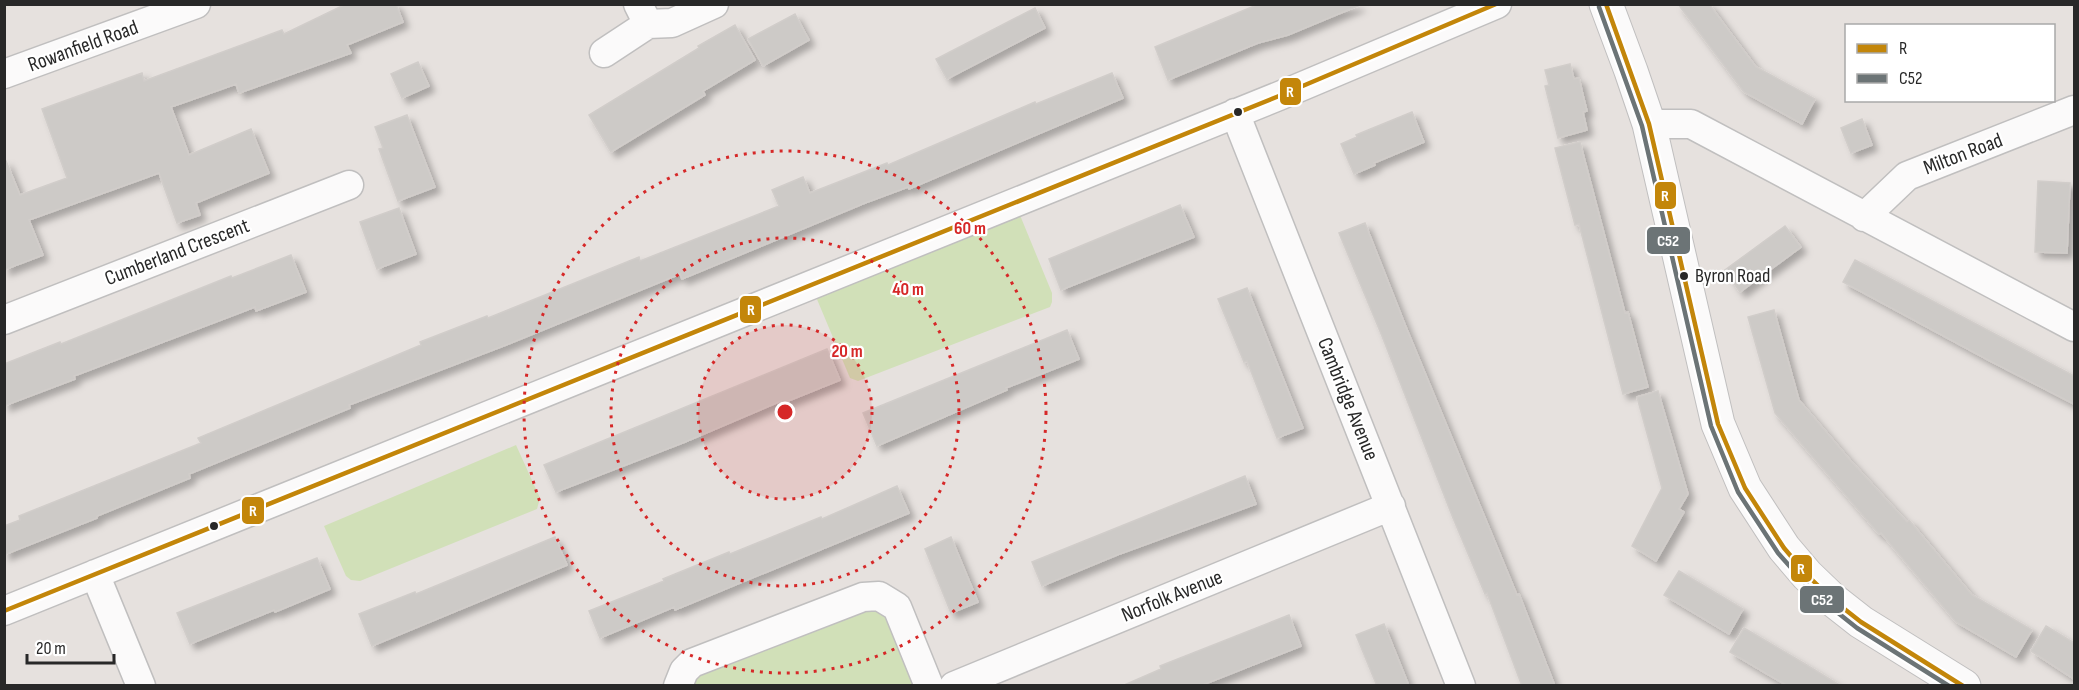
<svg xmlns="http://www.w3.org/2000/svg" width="2079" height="690" font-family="'Sofia Sans Condensed',sans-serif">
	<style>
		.green { fill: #d1e0b8 }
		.building { fill: #cdcac7; stroke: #d1cdca; stroke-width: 1.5; filter: url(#shadow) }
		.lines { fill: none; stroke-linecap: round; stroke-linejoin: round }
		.minor-casing { stroke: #c0bfbf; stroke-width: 31 }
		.tertiary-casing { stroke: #c0bfbf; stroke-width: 35 }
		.minor { stroke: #fbfafa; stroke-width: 28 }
		.tertiary { stroke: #fbfafa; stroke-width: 33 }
		.bus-1-casing { stroke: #fff; stroke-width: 9 }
		.bus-2-casing { stroke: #fff; stroke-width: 9 }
		.bus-1 { stroke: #c3860a; stroke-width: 4.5 }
		.bus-2 { stroke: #6c7476; stroke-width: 4.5 }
		.ring { fill: none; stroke: #d62828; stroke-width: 3; stroke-dasharray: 3 6 }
		.bus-dot { fill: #282828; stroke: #fff; stroke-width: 2 }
		.labels { text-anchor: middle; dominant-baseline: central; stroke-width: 4.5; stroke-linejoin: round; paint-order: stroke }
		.bus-label { font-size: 20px; fill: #282828; stroke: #fff; text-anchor: start }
		.street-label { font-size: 21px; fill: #282828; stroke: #fff }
		.centre { fill: #d62828; stroke: #fff; stroke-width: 3 }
		.ring-label { font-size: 18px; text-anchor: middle; font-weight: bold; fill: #d62828; stroke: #fff; stroke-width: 4.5; stroke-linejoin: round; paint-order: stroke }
		.line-badge { stroke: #fff; stroke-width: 2 }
		.badge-label { font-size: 16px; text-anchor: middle; font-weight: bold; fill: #fff }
	</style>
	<defs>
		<filter id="shadow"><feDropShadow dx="5.5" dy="5.5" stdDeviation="3" flood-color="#0004"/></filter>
	</defs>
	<rect width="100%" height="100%" fill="#e6e1de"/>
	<path class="green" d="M1015,203L1052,293V302L1050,307L858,381L850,378L811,285Z
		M516,445L540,498L537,509L360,581L351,580L346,576L324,526Z
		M867,608L884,613L920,686H693L695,681L705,669Z"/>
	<path class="building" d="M346,4H396L403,22L347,45L351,53L239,93L236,84L171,107L189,155L251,129L269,173L196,203L200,215L177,223L159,173L29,220L43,255L4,270V161H6L20,195L67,178L42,109L142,73L144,81L282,30L284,34Z
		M1259,4L1360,5L1288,35L1258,43L1168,80L1155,47Z
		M1678,4H1709L1756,67L1815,99L1802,124L1744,92Z
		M1035,8L1045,28L947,79L936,59Z
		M795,14L809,40L763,66L748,39Z
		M735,25L755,60L703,91L705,95L611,152L589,115L699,48L698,46Z
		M418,62L429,86L402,98L391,74Z
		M1570,64L1574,79L1579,78L1583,95L1587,111L1583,112L1587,130L1558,138L1545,86L1549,85L1545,70Z
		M1112,73L1123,98L909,189L908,187L865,203L682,279L680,274L506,345L349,405L350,408L189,474L190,478L97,516V518L4,555V526L20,520L19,516L201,443L198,438L421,345L420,342L487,316L488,318L639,257L640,261L779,206L772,190L803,177L810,193L887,163L888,165L1035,102L1036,104Z
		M1412,112L1424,142L1374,163L1375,165L1354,174L1341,144L1357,137L1356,135Z
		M407,115L435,187L398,201L379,149L383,148L375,127Z
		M1862,119L1872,145L1851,153L1841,128Z
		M1580,142L1625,313L1628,312L1648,387L1623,394L1579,224L1575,225L1555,148Z
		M2038,181L2070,183L2067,253L2035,252Z
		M1180,205L1194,237L1061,290L1049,259Z
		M399,208L416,254L377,269L360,222Z
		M1365,223L1406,327L1517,595L1519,594L1555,686H1522L1487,593L1485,594L1453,518L1382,336L1339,233Z
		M1785,226L1801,247L1740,292L1725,270Z
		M291,255L306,292L256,311L255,307L74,376L75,379L4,406V364L60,342L61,344L231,276L232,278Z
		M1855,260L2074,376V404L1992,362L1843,282Z
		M1247,288L1303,428L1277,438L1247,361L1244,362L1218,299Z
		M1774,310L1799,400L1850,460L1907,522L1909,520L1972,595L2032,630L2016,657L1956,622L1881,533L1879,534L1775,413L1748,317Z
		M1067,330L1079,359L1006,388L1007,390L877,446L863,413Z
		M827,349L840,380L783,403L781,401L685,442L556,492L544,465Z
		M1658,391L1688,494L1679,509L1684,512L1656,561L1632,546L1662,488L1637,397Z
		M1245,476L1256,504L1117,555L1042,586L1032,562Z
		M897,486L909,513L675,610L674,607L600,638L589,611L664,581L663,579L729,552L730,554L821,517L822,519Z
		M555,537L567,565L372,646L359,614L415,592L416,594Z
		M951,537L978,602L951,613L925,549Z
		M317,558L330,589L275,612L274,610L190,644L177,613Z
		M1679,571L1743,609L1729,634L1664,595Z
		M1289,615L1301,646L1200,686H1122L1161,669L1160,666Z
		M1384,624L1397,656L1409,686H1377L1356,635Z
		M2046,626L2074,643V679L2031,651Z
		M1744,628L1805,664L1841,686H1788L1762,671L1730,652Z"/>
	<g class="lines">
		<g class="minor-casing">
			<path id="minor" d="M638,4L648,24L672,23L714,4
				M604,53L648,24
				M4,74L196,4
				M1235,113L1461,686
				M1649,124H1691L2074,327
				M1864,217L1907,176L2074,110
				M4,320L349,185
				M95,574L141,686
				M4,611L1279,96L1497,4
				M678,686L684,671L692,663L863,597L879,596L897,607L929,686
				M954,686L1391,506"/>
		</g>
		<g class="tertiary-casing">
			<path id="tertiary" d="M1606,4L1631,71L1649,124L1718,424L1745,488L1784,548L1807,575L1833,600L1861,622L1964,686"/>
		</g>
		<use href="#minor" class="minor"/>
		<use href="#tertiary" class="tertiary"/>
		<g class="bus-1-casing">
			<path id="bus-1" d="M1606,4L1649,124L1718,424L1745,488L1784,548L1807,575L1833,600L1861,622L1963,686
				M4,611L1279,96L1496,4"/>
		</g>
		<g class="bus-2-casing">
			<path id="bus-2" d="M1599,7L1642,126L1711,426L1738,492L1778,553L1802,580L1828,605L1857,628L1949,686"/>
		</g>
		<use href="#bus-1" class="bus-1"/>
		<use href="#bus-2" class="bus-2"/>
	</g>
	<circle cx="785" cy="412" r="87" fill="#d62828" fill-opacity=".12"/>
	<g class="ring">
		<circle cx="785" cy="412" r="87"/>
		<circle cx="785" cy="412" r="174"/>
		<circle cx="785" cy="412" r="261"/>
	</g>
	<g class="bus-dot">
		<circle cx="1238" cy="112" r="5"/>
		<circle cx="1684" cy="276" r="5"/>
		<circle cx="214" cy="526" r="5"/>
	</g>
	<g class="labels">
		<g class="bus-label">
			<text x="1695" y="276">Byron Road</text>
		</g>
		<g class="street-label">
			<text transform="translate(83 46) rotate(-20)">Rowanfield Road</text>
			<text transform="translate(1963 154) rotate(-21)">Milton Road</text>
			<text transform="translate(177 252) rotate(-21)">Cumberland Crescent</text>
			<text transform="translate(1348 399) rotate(68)">Cambridge Avenue</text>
			<text transform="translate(1172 596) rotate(-22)">Norfolk Avenue</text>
		</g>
	</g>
	<circle cx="785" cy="412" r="9" class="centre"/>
	<g class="ring-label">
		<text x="970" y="234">60 m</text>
		<text x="908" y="295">40 m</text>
		<text x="847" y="357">20 m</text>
	</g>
	<g class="line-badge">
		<rect x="1279" y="77" width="23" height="29" rx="6" fill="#c3860a"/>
		<rect x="1654" y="181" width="23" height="29" rx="6" fill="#c3860a"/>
		<rect x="1646" y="226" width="45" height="29" rx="6" fill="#6c7476"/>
		<rect x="739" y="295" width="23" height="29" rx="6" fill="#c3860a"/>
		<rect x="241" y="496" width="24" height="29" rx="6" fill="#c3860a"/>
		<rect x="1790" y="554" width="23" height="29" rx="6" fill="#c3860a"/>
		<rect x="1799" y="585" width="46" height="29" rx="6" fill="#6c7476"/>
	</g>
	<g class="badge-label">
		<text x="1290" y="97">R</text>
		<text x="1665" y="201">R</text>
		<text x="1668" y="246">C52</text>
		<text x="751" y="315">R</text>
		<text x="253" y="516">R</text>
		<text x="1801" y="574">R</text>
		<text x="1822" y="605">C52</text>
	</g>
	<rect width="2079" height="690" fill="none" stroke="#282828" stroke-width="12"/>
	<rect x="1845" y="24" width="210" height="78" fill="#ffffff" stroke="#a9a9a9" stroke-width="1.5"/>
	<rect x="1857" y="44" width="30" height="9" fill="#c3860a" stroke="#a9a9a9" stroke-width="1.5"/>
	<text x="1899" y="54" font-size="18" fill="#282828">R</text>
	<rect x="1857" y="74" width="30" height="9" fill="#6c7476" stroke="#a9a9a9" stroke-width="1.5"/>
	<text x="1899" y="84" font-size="18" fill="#282828">C52</text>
	<path d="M27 654v9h87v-9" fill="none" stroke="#282828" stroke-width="3"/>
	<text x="36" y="654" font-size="18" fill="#282828" stroke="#ffffff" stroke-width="4.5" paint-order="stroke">20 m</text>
</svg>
